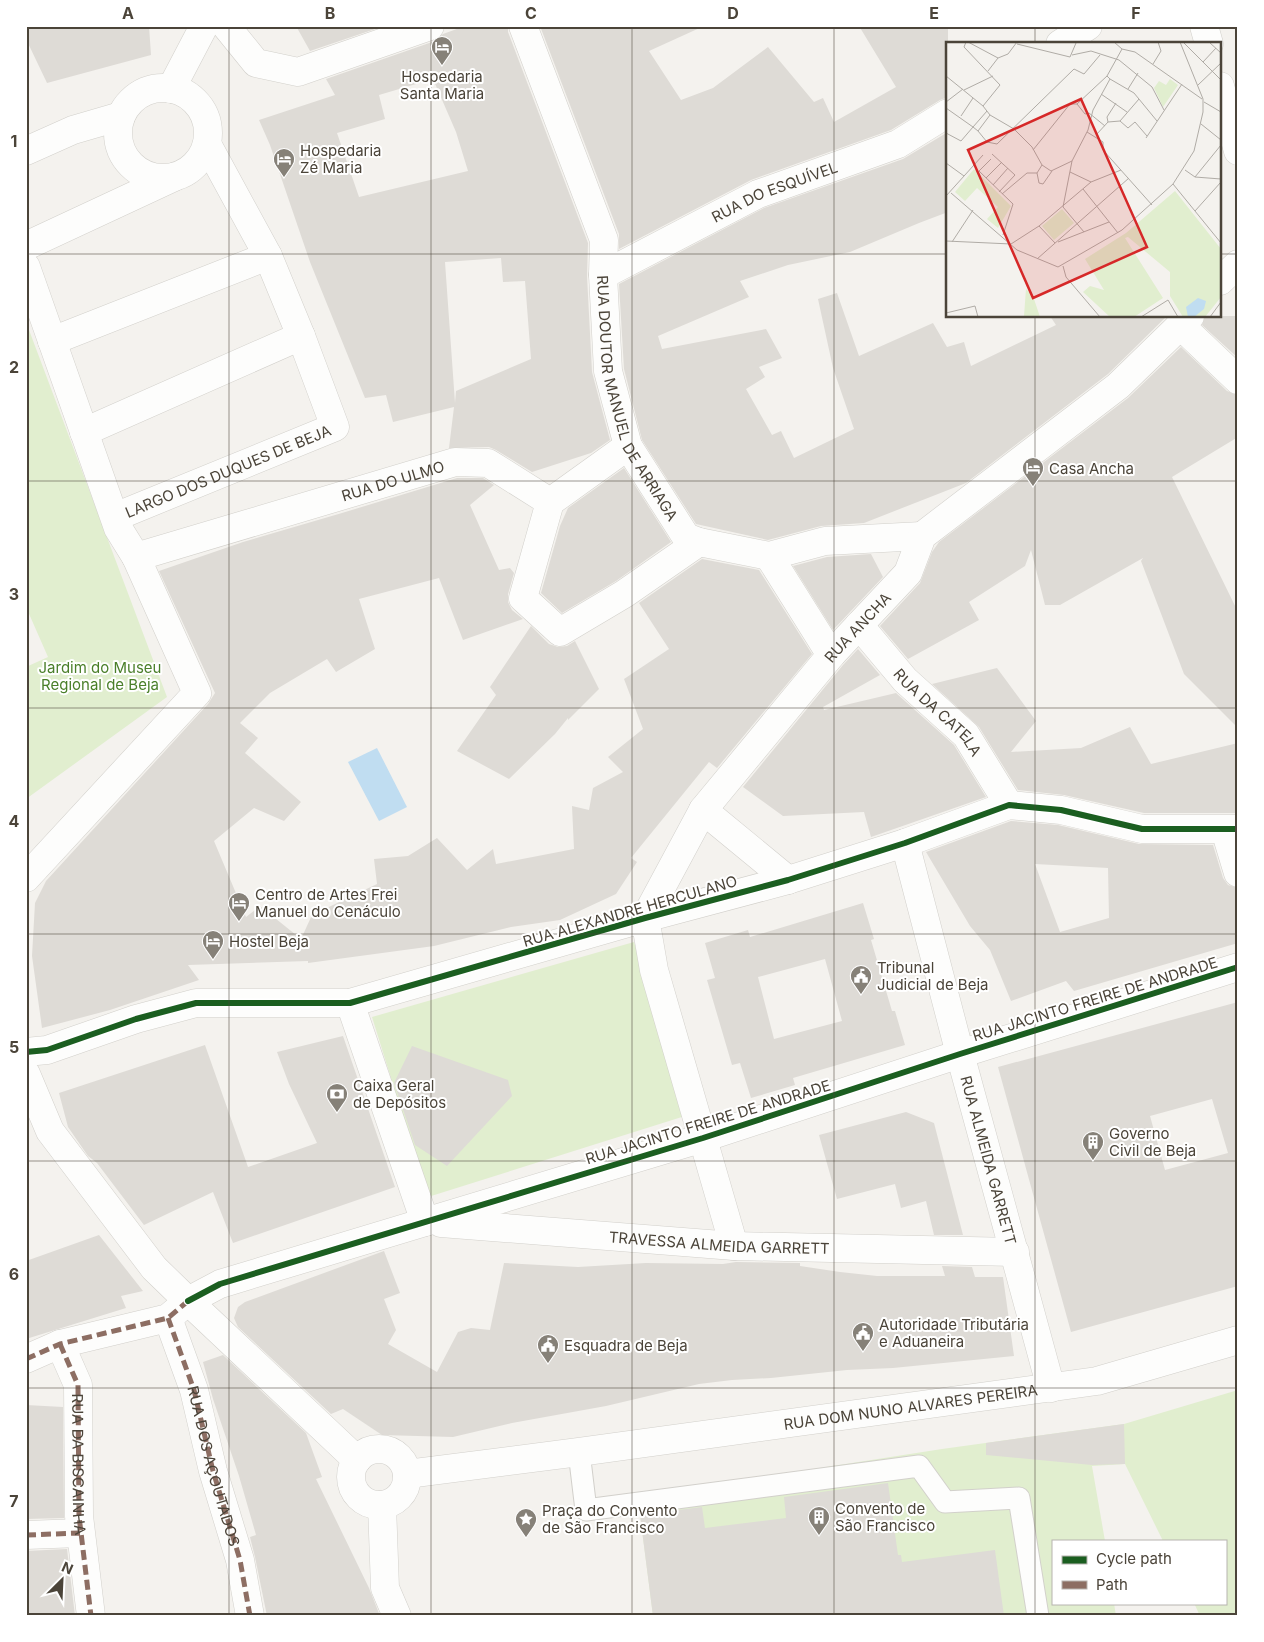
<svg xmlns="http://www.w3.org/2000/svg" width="1264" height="1642" font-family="Inter,sans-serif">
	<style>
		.green { fill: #e1eecf }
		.water { fill: #c0ddf1 }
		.building { fill: #dedbd6; fill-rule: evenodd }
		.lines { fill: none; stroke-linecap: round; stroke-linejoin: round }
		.service-casing { stroke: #d2d0cb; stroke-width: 23 }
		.pedestrian-casing { stroke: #d2d0cb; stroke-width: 29 }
		.minor-casing { stroke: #d2d0cb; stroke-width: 29 }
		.service { stroke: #fdfdfc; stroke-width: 21 }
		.pedestrian { stroke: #fdfdfc; stroke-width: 28 }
		.minor { stroke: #fdfdfc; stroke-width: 28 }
		.quiet { stroke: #8d6e63; stroke-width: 5; stroke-dasharray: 10 5; stroke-linecap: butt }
		.cycleway-casing { stroke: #fff; stroke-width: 9 }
		.cycleway { stroke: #1b5e20; stroke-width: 6 }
		.grid { fill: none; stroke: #4b4439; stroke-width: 1; stroke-opacity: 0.55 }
		.labels { text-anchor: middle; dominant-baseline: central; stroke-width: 4; stroke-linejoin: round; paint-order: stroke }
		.poi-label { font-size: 15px; fill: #4b4439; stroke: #fff; text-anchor: start }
		.street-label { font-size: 15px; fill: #4b4439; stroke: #fff }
		.park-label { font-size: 15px; fill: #4a7f2a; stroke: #fff }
		.inset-road { fill: none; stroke: #b0aca6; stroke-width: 1 }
		.view { fill: #d62828; fill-opacity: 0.15; stroke: #d62828; stroke-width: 2.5 }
		.inset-edge { fill: none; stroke: #4b4439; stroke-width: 2.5 }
		.neatline { fill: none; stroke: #4b4439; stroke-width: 2 }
		.grid-label { font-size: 16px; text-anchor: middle; font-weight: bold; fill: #4b4439 }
	</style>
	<rect width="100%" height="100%" fill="#f4f2ee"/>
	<path class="green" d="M26,322L167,697L26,799V667L48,657L26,607Z
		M634,942L685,1116L428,1197L372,1017Z
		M1238,1390V1616H1200L1194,1603H1225V1541H1163L1125,1464L1092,1466L1105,1541H1053V1603H1114L1116,1616H653L640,1514L639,1496L942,1449L1124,1424Z"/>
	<path class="water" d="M377,748L407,807L379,821L348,762Z"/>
	<path class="building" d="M26,26H149L151,55L47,83L26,39Z
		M296,26H380L381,27L310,51Z
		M465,26H508V32L588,243L587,276L592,372L610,440L591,453L532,472L496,450L489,447L449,448L454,407L393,422L386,395L365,398L310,262L270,145L259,120L335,95L326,79L435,41L443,34ZM433,79L456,132L468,171L359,197L337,133L385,119L379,95ZM501,258L503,282L525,281L531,359L456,391L455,403L445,262Z
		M540,26H704L649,51L681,100L713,88L768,47L814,102L823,98L834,122L896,87L859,26H948V97L940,100L891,130L751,180L619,249V234Z
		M948,132V212L919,223L850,252L788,265L740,281L749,297L658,336L662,349L766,329L782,358L759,367L765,377L746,389L772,435L781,431L794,458L854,429L833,368L818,299L837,293L859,356L933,323L947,347L964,342L971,366L1056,325L1050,316H1167L1108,374L966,483L864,523L821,526L768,540L696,524L642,440L624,369L619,284L764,208L903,159Z
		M1205,316H1238V358L1202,325Z
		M1181,347L1227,391L1238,395V437L1172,477L1238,612V728L1184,674L1141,561L1143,558L1060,605H1045L1031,550L1025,566L969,602L979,620L908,659L880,626L920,583L932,552L939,542L1128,398Z
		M624,468L671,542L616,581L562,613L541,593L560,526L568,508Z
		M457,478H483L494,485L470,505L499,570L510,568L514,573L508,594V602L512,610L523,619L463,640L439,578L359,599L375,649L336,672L327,659L270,693L240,723L258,738L245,753L301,802L284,821L254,808L214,841L246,917L260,906L301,939L312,915L377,884L374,859L408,856L437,838L467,870L493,849L496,864L574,849L572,806L589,810L593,788L623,772L608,757L643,729L624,679L669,649L639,603L702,559L759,570L812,654L717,768L709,762L631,858L637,862L616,894L560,920L511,927L434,946L308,963V961L188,965L199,980L110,1010L42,1028L32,956L35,903L46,881L208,704L215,693L159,571L243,542L342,513Z
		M871,554L883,577L833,630L793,566L827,557Z
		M531,626L549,644L558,647L567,646L575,641L599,689L568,720V718L555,734L509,779L457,751L496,695L490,687Z
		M858,649L880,675L823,707L824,710L896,693L954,745L986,797L871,837L864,812L783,816L743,787L843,665Z
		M997,668L1036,721L1011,752L1081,748L1130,727L1151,764L1238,743V813H1144L1064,795L1018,790L979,727L932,684Z
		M1011,821L1058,825L1139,844L1213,845L1223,878L1228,885L1238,888V943L1074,991L1066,981L1011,1001L990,950L970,926L926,852ZM1035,864L1108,868L1109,918L1060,932Z
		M863,903L874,939L871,940L892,1011H895L905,1045L793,1078L795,1085L751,1098L740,1063L732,1065L707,980L715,978L705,943L748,930L750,937ZM825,959L842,1021L774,1039L758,977Z
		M1238,1002V1286L1071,1332L998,1067ZM1212,1099L1228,1153L1165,1170L1150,1116Z
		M343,1036L395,1187L233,1243L213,1192L144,1225L97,1163L88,1156L68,1127L59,1093L205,1045L248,1167L317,1143L289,1084L277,1052Z
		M412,1046L508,1080L512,1096L447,1166L415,1145L394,1083Z
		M906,1112L934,1123L963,1235H934L926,1201L901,1208L895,1184L837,1199L819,1135Z
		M99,1235L143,1291L121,1296L126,1308L26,1339V1261Z
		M384,1251L400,1293L384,1299L396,1330L388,1344L437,1372L458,1332L471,1328L490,1330L504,1263L578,1267L646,1263L723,1264L736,1262L800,1263V1266L840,1272L877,1276H945L942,1266L972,1267L975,1277H1003L1014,1356L893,1368L847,1370L771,1378L732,1380L699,1384L606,1406L512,1423L453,1437L382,1435L343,1409L331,1414L238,1327L234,1318L238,1307L245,1302Z
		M223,1355L306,1433L322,1477L316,1479L369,1588L380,1616H267L255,1557L250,1537L256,1535L239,1476L213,1399L203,1362Z
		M26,1405L63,1407L64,1518L26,1519Z
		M1124,1424L1125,1464L1092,1465L986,1455V1443Z
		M888,1483L898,1555H901L902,1562L995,1550L1004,1616H653L640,1515L702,1507L705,1528L786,1518L784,1497Z
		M67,1549L75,1616H26V1551Z"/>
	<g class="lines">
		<g class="service-casing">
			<path id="service" d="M579,1452L586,1510L919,1466L945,1502L1019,1498L1038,1616"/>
		</g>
		<g class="pedestrian-casing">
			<g id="pedestrian">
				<path id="s1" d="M168,1318L194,1390L213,1471L240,1560L250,1616"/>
				<path id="s2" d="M60,1344L78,1385L79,1516L91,1616"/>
				<path d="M26,1359L60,1344L168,1318L181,1307"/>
				<path d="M26,1535L80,1533"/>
			</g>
		</g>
		<g class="minor-casing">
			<g id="minor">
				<path d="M226,26L256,63L298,72L430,26"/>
				<path id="s3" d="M523,26L604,240L603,275L608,371L628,446L686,537L699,542L769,556L825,541L922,536"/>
				<path d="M1204,26L1209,44"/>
				<path d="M1060,44L1088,26"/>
				<path d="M1220,86L1238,151"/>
				<circle cx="163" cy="133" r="45"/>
				<path d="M171,89L204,26"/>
				<path d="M26,151L73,130L121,116"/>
				<path d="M26,246L174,177"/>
				<path d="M26,267L118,528L136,557L197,693L26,878"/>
				<path id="s4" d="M603,275L758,194L898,144L948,113"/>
				<path d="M1220,281L1238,264"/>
				<path d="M1180,325L1238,380"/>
				<path d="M52,341L268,256"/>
				<path d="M84,432L301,336"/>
				<path d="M550,502L523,598L560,632L624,594L699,542"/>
				<path id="s5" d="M115,517L335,427L301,336L268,256L207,144"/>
				<path d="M769,556L831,655"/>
				<path id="s6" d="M136,557L455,462L488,463L550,502L628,446"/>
				<path id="s7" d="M859,625L905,680L966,735L1009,805"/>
				<path d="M703,810L788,880"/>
				<path d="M1225,830L1238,873"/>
				<path id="s8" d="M905,843L960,1054L1051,1388"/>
				<path id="s9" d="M645,918L703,810L831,655L908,573L922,536L1118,386L1190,316"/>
				<path d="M645,918L654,970L734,1246"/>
				<path d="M350,1003L425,1222"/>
				<path d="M26,1052L47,1050L136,1019L196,1003H350L645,918L788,880L905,843L1009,805L1061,810L1142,829H1238"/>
				<path d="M26,1074L50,1131L154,1268L188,1301L357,1460"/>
				<path id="s10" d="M441,1223L734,1246L1015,1252"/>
				<path d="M188,1301L220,1284L703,1138L960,1054L1238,967"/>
				<circle cx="379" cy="1477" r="28"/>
				<path id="s11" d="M407,1474L579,1452L1097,1381L1238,1340"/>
				<path d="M382,1505L385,1588L397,1616"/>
			</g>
		</g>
		<use href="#service" class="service"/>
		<use href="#pedestrian" class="pedestrian"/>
		<use href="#minor" class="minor"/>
		<path class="quiet" d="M168,1318L194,1390L213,1471L240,1560L250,1616
			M60,1344L78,1385L79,1516L91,1616
			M26,1359L60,1344L168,1318L188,1301
			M26,1535L80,1533"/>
		<g class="cycleway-casing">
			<path id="cycleway" d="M26,1052L47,1050L136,1019L196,1003H350L645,918L788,880L905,843L1009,805L1061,810L1142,829H1238
				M188,1301L220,1284L703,1138L960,1054L1238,967"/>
		</g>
		<use href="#cycleway" class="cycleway"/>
	</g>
	<path class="grid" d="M229,26V1616M431,26V1616M632,26V1616M834,26V1616M1035,26V44M26,254H948M1220,254H1238M1035,316V1616M26,481H1238M26,708H1238M26,934H1238M26,1161H1238M26,1388H1238"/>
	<defs>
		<g id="hotel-pin" transform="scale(1.125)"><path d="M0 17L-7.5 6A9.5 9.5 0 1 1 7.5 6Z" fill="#868178" stroke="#fff"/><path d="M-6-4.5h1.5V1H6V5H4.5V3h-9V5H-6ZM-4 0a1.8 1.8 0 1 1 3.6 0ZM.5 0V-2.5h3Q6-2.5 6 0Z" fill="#fff"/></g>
		<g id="civic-pin" transform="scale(1.125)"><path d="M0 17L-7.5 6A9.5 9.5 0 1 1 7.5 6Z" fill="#868178" stroke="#fff"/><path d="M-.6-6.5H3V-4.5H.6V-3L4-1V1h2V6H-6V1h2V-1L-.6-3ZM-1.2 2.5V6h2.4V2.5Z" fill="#fff"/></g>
		<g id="bank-pin" transform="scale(1.125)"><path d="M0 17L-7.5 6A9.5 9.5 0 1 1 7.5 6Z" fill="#868178" stroke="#fff"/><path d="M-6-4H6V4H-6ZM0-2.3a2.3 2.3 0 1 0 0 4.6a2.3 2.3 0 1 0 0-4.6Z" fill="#fff"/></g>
		<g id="building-pin" transform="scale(1.125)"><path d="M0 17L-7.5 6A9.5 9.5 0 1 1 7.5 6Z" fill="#868178" stroke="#fff"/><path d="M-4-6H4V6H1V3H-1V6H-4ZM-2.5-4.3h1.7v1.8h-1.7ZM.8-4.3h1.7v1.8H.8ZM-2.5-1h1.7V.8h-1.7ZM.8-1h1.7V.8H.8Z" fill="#fff"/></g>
		<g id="sight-pin" transform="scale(1.125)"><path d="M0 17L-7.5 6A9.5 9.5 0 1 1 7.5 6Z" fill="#868178" stroke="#fff"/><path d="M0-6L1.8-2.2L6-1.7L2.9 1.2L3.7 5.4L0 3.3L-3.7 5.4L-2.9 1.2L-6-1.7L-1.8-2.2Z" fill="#fff"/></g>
	</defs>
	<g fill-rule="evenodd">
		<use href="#hotel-pin" x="442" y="47"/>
		<use href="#hotel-pin" x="284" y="159"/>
		<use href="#hotel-pin" x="1033" y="468"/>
		<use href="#hotel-pin" x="239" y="903"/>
		<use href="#hotel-pin" x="213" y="941"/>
		<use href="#civic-pin" x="861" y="976"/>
		<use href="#bank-pin" x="337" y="1094"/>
		<use href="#building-pin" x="1093" y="1142"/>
		<use href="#civic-pin" x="863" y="1333"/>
		<use href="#civic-pin" x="548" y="1345"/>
		<use href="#building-pin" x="819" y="1517"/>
		<use href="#sight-pin" x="526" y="1519"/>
	</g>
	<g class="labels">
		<g class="poi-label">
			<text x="442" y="76" text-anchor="middle">Hospedaria<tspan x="442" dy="17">Santa Maria</tspan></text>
			<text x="300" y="150">Hospedaria<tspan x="300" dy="17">Zé Maria</tspan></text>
			<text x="1049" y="468">Casa Ancha</text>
			<text x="255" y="894">Centro de Artes Frei<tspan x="255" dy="17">Manuel do Cenáculo</tspan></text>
			<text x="229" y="941">Hostel Beja</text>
			<text x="877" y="967">Tribunal<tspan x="877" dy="17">Judicial de Beja</tspan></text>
			<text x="353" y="1085">Caixa Geral<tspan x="353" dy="17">de Depósitos</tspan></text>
			<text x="1109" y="1133">Governo<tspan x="1109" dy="17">Civil de Beja</tspan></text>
			<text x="879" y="1324">Autoridade Tributária<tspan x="879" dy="17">e Aduaneira</tspan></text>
			<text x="564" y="1345">Esquadra de Beja</text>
			<text x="835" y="1508">Convento de<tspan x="835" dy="17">São Francisco</tspan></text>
			<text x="542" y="1510">Praça do Convento<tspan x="542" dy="17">de São Francisco</tspan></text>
		</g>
		<g class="street-label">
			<text stroke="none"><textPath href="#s4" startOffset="191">RUA DO ESQUÍVEL</textPath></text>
			<text stroke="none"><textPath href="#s3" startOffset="394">RUA DOUTOR MANUEL DE ARRIAGA</textPath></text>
			<text stroke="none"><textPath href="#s5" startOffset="122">LARGO DOS DUQUES DE BEJA</textPath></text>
			<text stroke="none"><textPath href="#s6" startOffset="268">RUA DO ULMO</textPath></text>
			<text stroke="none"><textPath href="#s9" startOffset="362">RUA ANCHA</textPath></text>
			<text stroke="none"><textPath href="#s7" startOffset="118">RUA DA CATELA</textPath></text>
			<text transform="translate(630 911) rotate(-16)">RUA ALEXANDRE HERCULANO</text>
			<text transform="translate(1095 999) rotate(-17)">RUA JACINTO FREIRE DE ANDRADE</text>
			<text transform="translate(708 1122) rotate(-17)">RUA JACINTO FREIRE DE ANDRADE</text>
			<text stroke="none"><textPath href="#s8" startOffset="328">RUA ALMEIDA GARRETT</textPath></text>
			<text stroke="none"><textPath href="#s10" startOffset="279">TRAVESSA ALMEIDA GARRETT</textPath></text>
			<text stroke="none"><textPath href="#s11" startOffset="508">RUA DOM NUNO ALVARES PEREIRA</textPath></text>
			<text stroke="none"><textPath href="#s2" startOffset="124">RUA DA BISCAINHA</textPath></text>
			<text stroke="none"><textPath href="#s1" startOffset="155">RUA DOS AÇOUTADOS</textPath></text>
		</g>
		<g class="park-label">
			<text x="100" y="667">Jardim do Museu<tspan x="100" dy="17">Regional de Beja</tspan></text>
		</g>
	</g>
	<g transform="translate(946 42)">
		<rect width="275" height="275" fill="#f4f2ee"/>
		<path d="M224,37L232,43L217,65L208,46L213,39L220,43ZM28,127L65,164L52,186L41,177L52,165L31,146L19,159L9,150ZM229,149L275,207V255L259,275H237L224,254V230L182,195L179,196L217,256L188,275H164L137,250L144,244L158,248L139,217L180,191ZM116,167L128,181L108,198L96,184ZM80,247L87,254L94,275L78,274Z" fill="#e1eecf"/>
		<path d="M252,256L260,259L258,267L248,275H242L240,265Z" fill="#c0ddf1"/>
		<path class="inset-road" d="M20,0L18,5L54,43L37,64M22,0L52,16M168,0L176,7L189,10L256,57M234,0L257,57V70L248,109L227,142L275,201M237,0L275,38M263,0L275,11M71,2L124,15M126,13L145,9L173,18L206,45L218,68M124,15L130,1M52,16L62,12L71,0M257,20L270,6M207,22L215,9L212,0M128,27L138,32L154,13M42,29L52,16M0,34L37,64L44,73L32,89L27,85L41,69M164,37L188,51L211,79M252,43L275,21M182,47L192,31M18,48L47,34M155,52L181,70M0,60L17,47M258,60L275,70M131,62L139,72L143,71L159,84M0,66L27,85L15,99L0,91M44,73L68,87L86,105L96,123L105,129L126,119M15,74L27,56M174,79L182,86L189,80L201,94M174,79L193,57M162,80L161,75L170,61M255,82L275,98M32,89L41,100L51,102L128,27M141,90L157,100V108L206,163M150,93L162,80L174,79M200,96L236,42M87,108L124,62H131L161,34L176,7M46,112L69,133L53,150M45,117L33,129L67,162L57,193M0,121L18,134M239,128L249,135L275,103M124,130L145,140M91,131L93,141L97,142L106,129M249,135L275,137M40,136L56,120M47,143L62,126M137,147L172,191M5,151L71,208L112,225L176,188L227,142M56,152L81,131H91L96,123M0,154L37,113M117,165L126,119L142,88L147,68L164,37L161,34M117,165L138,190M249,169L275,140M93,184L109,201M0,199L65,202L93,184L145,140L175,128M6,200L27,168M112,200L163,180M91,217L183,136M117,224L120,235L154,275M0,271L29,264L32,275M195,275L222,258L232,275M264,275L275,260"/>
		<path class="view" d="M135,57L201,205L87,256L22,108Z"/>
		<rect width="275" height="275" class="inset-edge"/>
	</g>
	<rect width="1264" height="1642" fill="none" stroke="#ffffff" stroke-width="55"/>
	<rect x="1052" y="1540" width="175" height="65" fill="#ffffff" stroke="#b7b4b0"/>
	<rect x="1062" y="1556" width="25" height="8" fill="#1b5e20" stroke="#b7b4b0"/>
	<text x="1096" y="1564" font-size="15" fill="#4b4439">Cycle path</text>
	<rect x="1062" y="1581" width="25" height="8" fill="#8d6e63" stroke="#b7b4b0"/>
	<text x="1096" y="1590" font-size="15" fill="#4b4439">Path</text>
	<g transform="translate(62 1580) rotate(24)" stroke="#ffffff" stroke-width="4" paint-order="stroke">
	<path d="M0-4L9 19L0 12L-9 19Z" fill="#4b4439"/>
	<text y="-8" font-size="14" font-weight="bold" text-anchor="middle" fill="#4b4439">N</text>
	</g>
	<rect x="28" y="28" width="1208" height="1586" class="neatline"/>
	<g class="grid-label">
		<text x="128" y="19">A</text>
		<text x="330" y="19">B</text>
		<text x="531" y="19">C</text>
		<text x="733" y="19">D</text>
		<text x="934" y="19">E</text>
		<text x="1136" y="19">F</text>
		<text x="14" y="147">1</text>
		<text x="14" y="373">2</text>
		<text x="14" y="600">3</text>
		<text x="14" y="827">4</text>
		<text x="14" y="1053">5</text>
		<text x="14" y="1280">6</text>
		<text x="14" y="1507">7</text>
	</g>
</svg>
